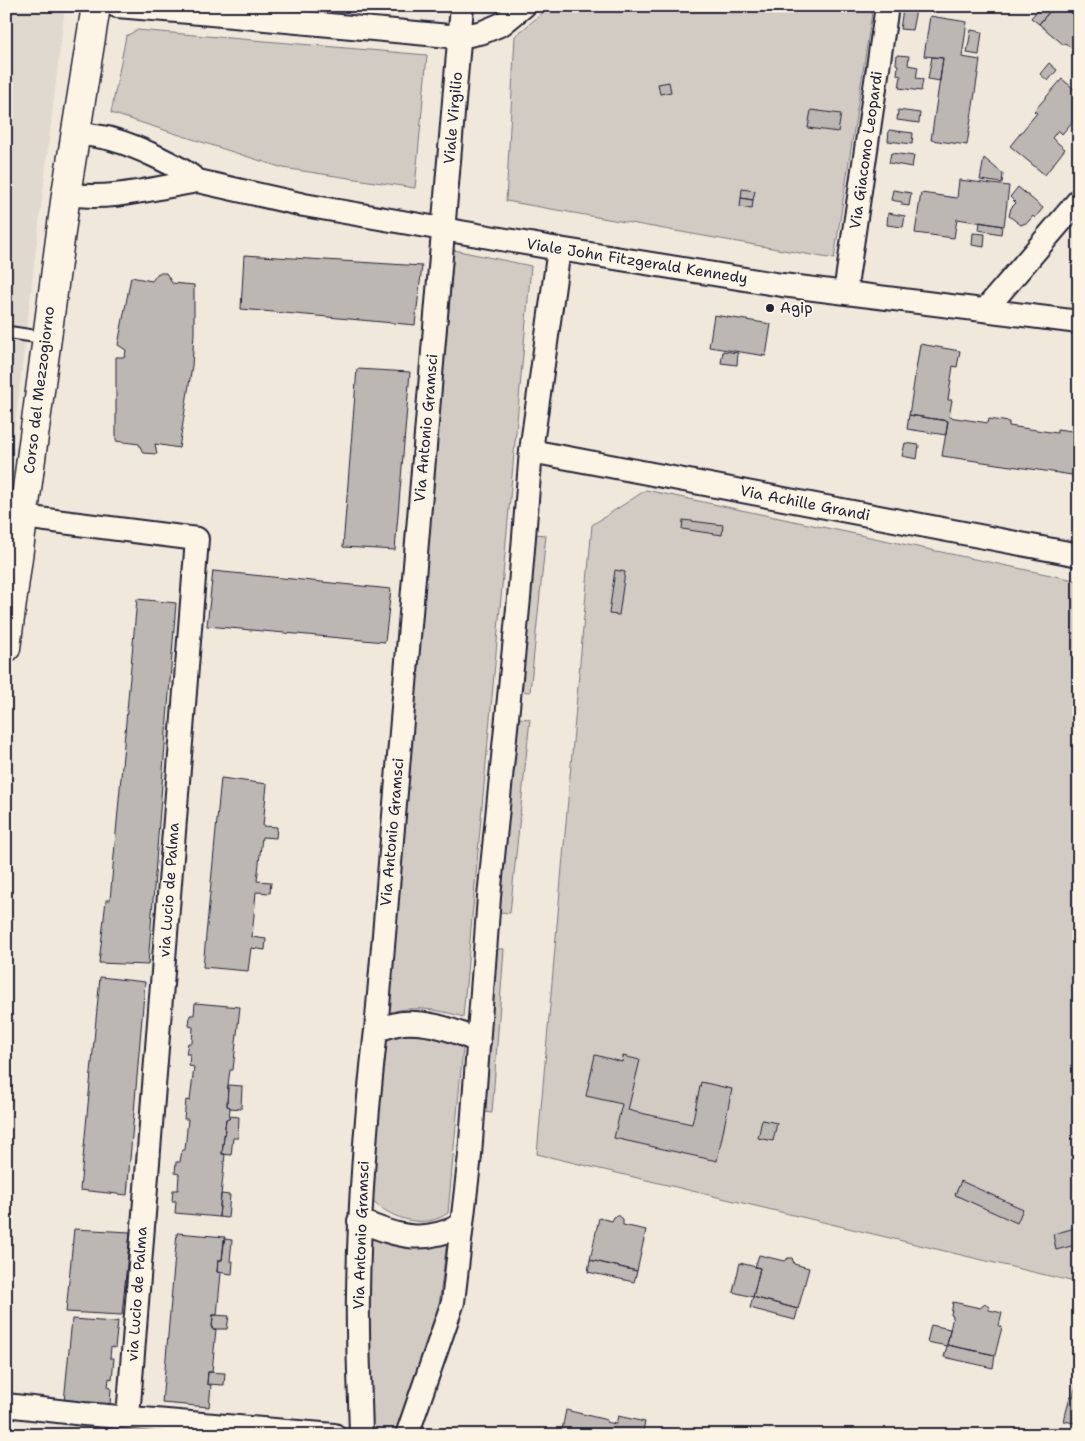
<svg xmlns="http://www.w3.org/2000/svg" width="1085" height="1441" font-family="'Shantell Sans',sans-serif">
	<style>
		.built { fill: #e0d9cf }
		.green { fill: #d1cbc3; stroke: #7a767f }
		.building { fill: #bcb7b3; stroke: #22223b }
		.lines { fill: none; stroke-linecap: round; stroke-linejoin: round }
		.service-casing { stroke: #22223b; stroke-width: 15 }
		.minor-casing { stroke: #22223b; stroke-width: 26 }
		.secondary-casing { stroke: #22223b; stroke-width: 31 }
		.service { stroke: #fcf5e5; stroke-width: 11 }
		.minor { stroke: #fcf5e5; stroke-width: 22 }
		.secondary { stroke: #fcf5e5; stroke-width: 28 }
		.poi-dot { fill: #22223b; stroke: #fcf5e5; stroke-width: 2 }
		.labels { text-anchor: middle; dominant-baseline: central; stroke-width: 4; stroke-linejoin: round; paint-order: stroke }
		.street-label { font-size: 15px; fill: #22223b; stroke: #fcf5e5 }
		.poi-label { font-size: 15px; fill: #22223b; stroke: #fcf5e5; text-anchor: start }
	</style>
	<rect width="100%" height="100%" fill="#efe8db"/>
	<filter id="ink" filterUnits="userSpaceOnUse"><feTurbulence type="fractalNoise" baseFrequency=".02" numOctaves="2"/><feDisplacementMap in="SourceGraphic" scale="10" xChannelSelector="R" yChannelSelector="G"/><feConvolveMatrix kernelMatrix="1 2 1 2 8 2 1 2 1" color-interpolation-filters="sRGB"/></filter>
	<g filter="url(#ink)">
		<path class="built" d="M6,6H65L6,501Z"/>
		<path class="green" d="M551,6H873L834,259L506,201L515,36Z
			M137,30L427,55L415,188L283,168L111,113L126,36Z
			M454,250L531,266L463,1017C442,1010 407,1004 387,1014Z
			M646,490L1079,581V1283L537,1154L592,525Z
			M534,534L546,535L530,692L518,691Z
			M519,718L530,719L510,913L499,912Z
			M497,949H504L492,1113L484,1112Z
			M407,1035C427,1036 445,1038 463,1048L448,1213C424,1230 394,1219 373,1202L384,1037Z
			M369,1236L447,1241L439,1305L399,1435H371L365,1283Z"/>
		<path class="building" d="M300,6H360L354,11Z
			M1041,6H1044L1050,11L1039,24L1031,18Z
			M1054,6H1079V59L1071,53L1074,50L1065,43L1064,45L1039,24Z
			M903,9L916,10L912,30L900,29Z
			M930,16L967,22L962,57L980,60L967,145L931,140L943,58L924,56Z
			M971,30L982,32L979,55L967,53Z
			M897,55L909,56L908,65L918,67L916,78L923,79L921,91L899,88L901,76L897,75L898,65L896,64Z
			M932,57L943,58L940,81L928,79Z
			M1049,63L1057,70L1048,81L1040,74Z
			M1062,79L1079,93V114L1062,134L1058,130L1052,138L1065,149L1045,175L1010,146L1037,113L1034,111Z
			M669,82L671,92L660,94L658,84Z
			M811,110L841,114L838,132L808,128Z
			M898,110L920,113L919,123L897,120Z
			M889,130L913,133L912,144L888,141Z
			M891,153L914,156L912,167L889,163Z
			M984,158L1003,174L1002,183L980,180Z
			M959,180L1009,186L1004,226L957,219L954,238L915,233L921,193L957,198Z
			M1018,187L1043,208L1035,218L1033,216L1028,222L1021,225L1009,216L1011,208L1016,203L1010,197Z
			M742,189L755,191L753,200L741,198Z
			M893,190L911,193L909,206L902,205V202L891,200Z
			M741,198L753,200L752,209L740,207Z
			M888,213L905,216L903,227L887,225Z
			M980,222L1002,226L1001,234L979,230Z
			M973,233L985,234L984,247L972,245Z
			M244,255L422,266L415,325L241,309Z
			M158,273H166L172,283L194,285V333L192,366L179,448L155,444L157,454L143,453L139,444L116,441V357H125L126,350L118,345L131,277L152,281Z
			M714,315L771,324L766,356L709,347Z
			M920,344L960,351L957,367L953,366L948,400H952L949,417L988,423L989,419L1009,422V426L1057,433V429L1079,432V476L942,456L948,421L909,415Z
			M723,351L738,353L737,365L721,363Z
			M357,369L410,372L395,550L343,547Z
			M909,415L948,421L946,435L907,429Z
			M905,443L919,445L917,459L902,456Z
			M683,520L723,525L722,535L682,529Z
			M615,570L625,572L619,615L609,614Z
			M213,571L391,589L385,642L207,626Z
			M137,599L176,603L148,965L99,963L106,900H110Z
			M221,778L267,784L263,826L277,827L276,838L262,837L257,881L271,882L270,893L256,892L252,937L266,939L265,950L251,948L248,971L203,967Z
			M100,977L145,982L127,1195L80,1190Z
			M195,1003L240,1007L233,1070H230L228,1085L227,1106L230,1107V1108L229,1119H226L222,1154H225L219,1217L175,1213L176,1201H172L173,1190H178L179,1174L175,1173L176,1162H180L182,1150H185L188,1119H184L186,1100L190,1101L194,1067L189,1066L190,1054H186L188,1043H192L193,1027L189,1026L190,1015H194Z
			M595,1055L622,1062L623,1056L640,1060L628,1110L636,1112L692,1124L701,1082L732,1089L717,1161L614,1138L622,1104L586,1096Z
			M228,1085L242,1086L241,1109L230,1108V1107L227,1106Z
			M230,1116L239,1117L238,1138H233L231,1155L222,1154L226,1119H229Z
			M762,1120L777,1123L773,1141L758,1138Z
			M961,1181L1023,1209L1017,1223L955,1195Z
			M221,1194L230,1195L228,1218L219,1217Z
			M618,1215L623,1219V1225L646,1230L637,1271L590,1260L599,1218L612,1221L614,1217Z
			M1079,1227V1244L1056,1250L1053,1234Z
			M74,1229L130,1232L122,1315L66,1312Z
			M177,1233L225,1237L222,1260H218L217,1272L221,1273L217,1315H213L212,1329H216L212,1372H208L207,1384L211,1385L209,1407L162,1403Z
			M224,1239L232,1240L230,1261H233L232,1274L217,1272L218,1260H222Z
			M759,1255L784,1261L788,1258H792L794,1264L809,1268L798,1309L753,1297L760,1268L755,1267Z
			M590,1260L637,1271L634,1282L588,1272Z
			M740,1263L760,1268L753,1297L733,1292Z
			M753,1297L798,1309L795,1320L750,1308Z
			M953,1302L980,1308L985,1304L989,1307V1310L1002,1313L999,1326L1002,1327L995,1355L947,1345L953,1316L951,1315Z
			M213,1315L229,1316L227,1329H212Z
			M72,1319L114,1322L118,1321L115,1348L111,1347L110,1358H114L112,1379L109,1378L108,1387L111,1388L110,1406L64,1402Z
			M931,1325L950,1329L947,1345L995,1355L993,1368L944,1357L947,1346L927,1342Z
			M208,1372L225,1373L224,1385L207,1384Z
			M1079,1373V1424L1064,1421L1070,1396L1073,1397Z
			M566,1410L607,1420L606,1422L616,1424L618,1416L645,1422L642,1435H561Z"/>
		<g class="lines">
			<g class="service-casing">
				<path id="service" d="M6,332L46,338"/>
			</g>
			<g class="minor-casing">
				<path id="minor" d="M117,6L189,12
					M189,6V12L460,37L483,32L502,24L524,6
					M198,181L304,205L559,249L782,285L1079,322
					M66,194C111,201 154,188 198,181C178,165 136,146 111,139C100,136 87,135 76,133
					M845,293L887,6
					M985,310L1079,200
					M531,451L1079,555
					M23,517L197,539L128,1417
					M376,1030C384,1028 394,1024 403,1023C430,1021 455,1030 479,1042
					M359,1221C399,1236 421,1245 462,1225
					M6,1405L84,1414L334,1435
					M361,1435C360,1388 357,1341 358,1294C359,1206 366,1118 376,1030L462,6
					M407,1435L453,1302L470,1155L489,897L519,598L531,451L559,249"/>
			</g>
			<g class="secondary-casing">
				<path id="secondary" d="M6,648L66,194L96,6"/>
			</g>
			<use href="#service" class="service"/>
			<use href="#minor" class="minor"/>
			<use href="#secondary" class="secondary"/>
		</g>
	</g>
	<circle class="poi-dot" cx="770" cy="308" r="5"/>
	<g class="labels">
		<g class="street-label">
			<text transform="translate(453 118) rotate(-85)">Viale Virgilio</text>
			<text transform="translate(866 150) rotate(-82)">Via Giacomo Leopardi</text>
			<text transform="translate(637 261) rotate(9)">Viale John Fitzgerald Kennedy</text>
			<text transform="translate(39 390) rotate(-83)">Corso del Mezzogiorno</text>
			<text transform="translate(426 428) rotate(-85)">Via Antonio Gramsci</text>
			<text transform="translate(805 503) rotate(11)">Via Achille Grandi</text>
			<text transform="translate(392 832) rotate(-85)">Via Antonio Gramsci</text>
			<text transform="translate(169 890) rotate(-86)">via Lucio de Palma</text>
			<text transform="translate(361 1235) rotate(-88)">Via Antonio Gramsci</text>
			<text transform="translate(137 1294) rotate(-86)">via Lucio de Palma</text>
		</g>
		<g class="poi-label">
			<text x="780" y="308">Agip</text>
		</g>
	</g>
	<rect width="1085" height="1441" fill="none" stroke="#fcf5e5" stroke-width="25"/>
	<rect x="12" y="12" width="1060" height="1416" fill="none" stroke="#22223b" stroke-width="2" filter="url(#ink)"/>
</svg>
